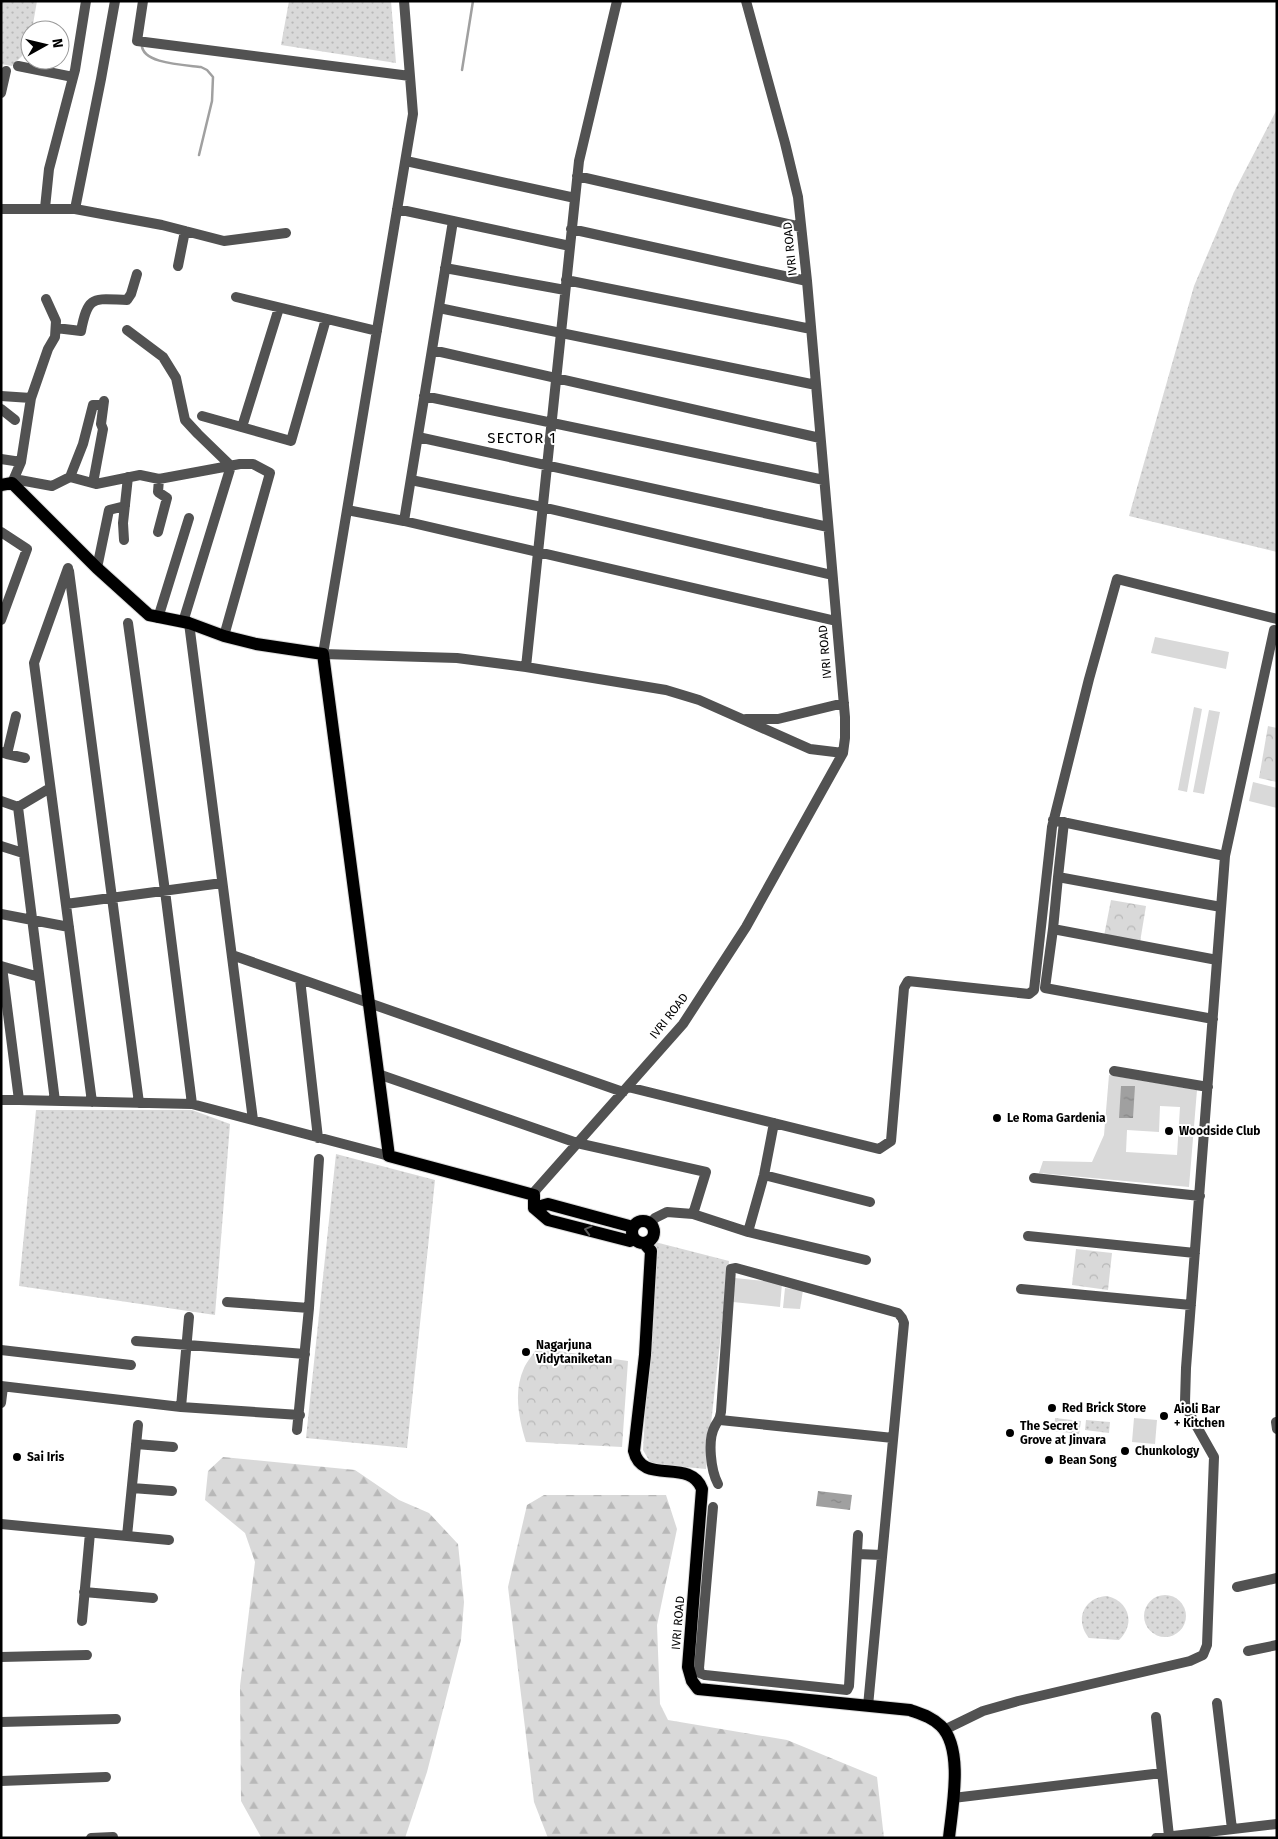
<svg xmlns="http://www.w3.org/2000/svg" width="1278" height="1839" font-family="'Fira Sans',sans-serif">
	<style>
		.grass { fill: url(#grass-dots) }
		.forest { fill: url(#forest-firs) }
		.park { fill: url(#park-crowns) }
		.garden { fill: #d9d9d9; fill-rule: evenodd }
		.water { fill: url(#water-ripples) }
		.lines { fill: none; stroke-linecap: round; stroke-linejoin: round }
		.stream { stroke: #a0a0a0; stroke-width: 2.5 }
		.major-casing { stroke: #dbdbdb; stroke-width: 14 }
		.minor { stroke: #525252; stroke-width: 10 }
		.major { stroke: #000; stroke-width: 12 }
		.oneway { stroke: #595959 }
		.poi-dot { fill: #000; stroke: #fff; stroke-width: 2 }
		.labels { text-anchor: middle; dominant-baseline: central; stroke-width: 4; stroke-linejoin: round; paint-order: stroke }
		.street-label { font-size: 12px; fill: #000; stroke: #fff }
		.poi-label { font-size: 12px; font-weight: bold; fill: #000; stroke: #fff; text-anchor: start }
		.quarter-label { font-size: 15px; letter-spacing: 1px; fill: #000; stroke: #fff }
	</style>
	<defs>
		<pattern id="grass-dots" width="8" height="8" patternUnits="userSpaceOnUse" patternTransform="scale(1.25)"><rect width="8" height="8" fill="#d9d9d9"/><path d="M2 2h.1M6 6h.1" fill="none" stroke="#b8b8b8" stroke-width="1.8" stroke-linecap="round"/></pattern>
		<pattern id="forest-firs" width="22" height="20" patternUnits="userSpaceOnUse" patternTransform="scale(1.25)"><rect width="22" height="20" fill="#d9d9d9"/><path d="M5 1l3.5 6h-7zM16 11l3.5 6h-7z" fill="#b8b8b8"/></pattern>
		<pattern id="park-crowns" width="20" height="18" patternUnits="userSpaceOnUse" patternTransform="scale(1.25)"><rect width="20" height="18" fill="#d9d9d9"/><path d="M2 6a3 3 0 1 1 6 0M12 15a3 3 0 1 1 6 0" fill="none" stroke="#b8b8b8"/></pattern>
		<pattern id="water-ripples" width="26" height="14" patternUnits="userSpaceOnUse" patternTransform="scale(1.25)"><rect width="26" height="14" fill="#a0a0a0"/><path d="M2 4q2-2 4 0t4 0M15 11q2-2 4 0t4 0" fill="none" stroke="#888"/></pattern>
	</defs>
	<rect width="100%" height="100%" fill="#fff"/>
	<path class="grass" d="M1,1H37L32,30H30L29,49L12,66L1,64Z
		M289,1H391L396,63L281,45Z
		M1277,109V552L1129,516L1194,286L1234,192Z
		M36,1110H192L230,1124L215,1315L19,1286Z
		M336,1154L435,1180L407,1448L306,1438Z
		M655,1242L729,1261L706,1469L651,1464L643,1450Z
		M1055,1418L1081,1421L1079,1434L1054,1431Z
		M1086,1420L1110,1422L1109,1433L1085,1430Z
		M1144 1616a21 21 0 1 1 42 0a21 21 0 1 1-42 0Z
		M1107,1596C1129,1601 1136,1624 1119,1640L1089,1638C1074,1620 1084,1597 1107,1596Z"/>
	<path class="forest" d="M223,1457L355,1470L399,1500L429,1513L458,1544L464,1602L461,1640L427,1772L405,1838H263L261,1837L241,1801L240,1686L255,1562L245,1533L205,1500L208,1471Z
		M544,1495H666L677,1529L657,1625L660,1704L668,1720L787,1740L877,1777L884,1838H548L534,1802L508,1587L527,1505Z"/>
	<path class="park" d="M1268,726L1277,728V782L1259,778Z
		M1111,900L1146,906L1140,942L1104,936Z
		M1076,1249L1112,1253L1108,1290L1072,1285Z
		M537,1348L628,1361L622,1447L526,1442C519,1419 513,1392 524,1368C527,1361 533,1355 537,1348Z"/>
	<path class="garden" d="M1155,637L1229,652L1226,669L1151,653Z
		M1194,707L1202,709L1187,792L1178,790Z
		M1209,710L1220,712L1204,794L1193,792Z
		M1253,782L1277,788V808L1249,801Z
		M1109,1075L1197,1090L1189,1187L1039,1173L1043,1161L1092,1162L1104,1135ZM1160,1106L1180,1107L1177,1155L1126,1152L1127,1130L1159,1132Z
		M735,1278L782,1283L780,1307L733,1302Z
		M785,1288L803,1290L800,1309L783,1308Z
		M1134,1418L1157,1420L1155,1444L1132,1442Z"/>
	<path class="water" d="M1121,1086H1135L1133,1118H1119Z
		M818,1491L852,1495L850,1510L816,1506Z"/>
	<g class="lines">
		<path class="stream" d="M142,43C139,64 186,65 201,67L207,70L213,77L212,101L199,155
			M462,70L473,1"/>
		<g class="major-casing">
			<path id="major" d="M1,485L12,483L97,568L149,615L189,623L224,636L256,644L323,654L389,1156L534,1195V1208L548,1220L630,1241L634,1239
				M534,1208L548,1204L633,1227
				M632 1232a11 11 0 1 1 22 0a11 11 0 1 1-22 0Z
				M644,1243L651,1251L645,1355L634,1451C642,1486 690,1457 702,1489L688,1667L692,1681L698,1689L910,1710C921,1714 932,1717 941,1726C964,1749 952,1808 949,1838"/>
		</g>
		<path class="minor" d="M143,1L137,41L410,76
			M404,1L413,114L323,654L457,658L526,667L666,690L699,700L810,749L843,753
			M18,66L73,77
			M1,93L6,71
			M406,161L575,198
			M577,176L801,227
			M45,208L49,169L75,70L86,1
			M1,209H75L162,225L224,241L286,233
			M75,209L101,79L115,1
			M397,209L570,246
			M571,229L807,281
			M178,266L185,231
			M445,268L565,290
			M566,280L811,329
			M236,297L377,331
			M439,308L816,385
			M56,328L81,331C88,294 94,299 127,300L131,294L137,274
			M127,330L163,357L176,378L185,420L198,434L231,466
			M432,350L820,438
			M1,396L31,398L21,462
			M424,396L824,480
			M31,398L48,349L55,337L56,321L46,299
			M1,409L15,420
			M202,416L291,441L326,319
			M242,427L279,308
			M418,437L828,527
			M1,459L21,462L12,483
			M70,477L83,444L93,405H103
			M14,479L52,486L70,477L96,484L140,475L159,479L240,464H253L270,473L224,636
			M411,480L542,507L832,575
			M93,483L103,429L101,424L104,401
			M347,510L404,521L836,621
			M404,521L453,221
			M1,532L27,549L1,620
			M158,532L167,498L158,492L159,479
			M124,540L123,523L128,477
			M68,568L34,663L92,1102
			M97,568L109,510L125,506
			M69,571L139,1103
			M158,618L189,518
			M183,622L231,466
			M128,623L165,891L192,1104
			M189,623L253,1120
			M526,667L579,161L617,1
			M746,719H778L844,703
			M1,752L7,754L16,716
			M7,754L25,758
			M50,788L18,807L55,1101
			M1,801L18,807
			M1053,820L1225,856
			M1,846L23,853
			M1058,877L1064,822
			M66,904L222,883
			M1,914L69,927
			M1053,929L1217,960
			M232,955L623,1092
			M1,966L39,977
			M2,967L19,1100L192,1104L389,1156
			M300,979L318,1138
			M1213,1019L1045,988L1053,929L1058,877L1221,907
			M1114,1071L1208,1087
			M378,1074L577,1143L706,1172L693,1214
			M628,1087L879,1149L891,1141L904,988L908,981L1029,994L1034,990L1052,827L1089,679L1117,579L1277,619
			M1,1100H19
			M764,1175L870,1202
			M1034,1178L1200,1196
			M534,1195L535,1191L683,1024L746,927L843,753L845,738V717L807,281L798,197L785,143L746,1
			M650,1224L655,1218L667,1212L693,1214L748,1232L866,1260
			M748,1232L764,1175L774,1123
			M1028,1236L1195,1253
			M1021,1289L1191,1305
			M227,1302L309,1308
			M136,1341L305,1354
			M1,1350L131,1365
			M1,1386L181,1407L189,1317
			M1,1403L3,1387
			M181,1407L300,1415
			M720,1420L893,1438
			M1276,1422L1277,1429
			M297,1430L309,1308L319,1159
			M136,1444L173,1447
			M718,1484C711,1471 707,1440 715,1426C718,1420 720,1420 721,1412L731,1269L736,1268L898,1313L902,1318L904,1323L868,1706
			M132,1488L172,1491
			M713,1507L699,1668L700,1673L705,1675L847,1690L849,1686L858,1535
			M1,1524L169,1540
			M127,1536L138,1425
			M857,1554L882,1555
			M1237,1587L1277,1578
			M84,1592L153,1598
			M82,1621L90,1533
			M1248,1651L1277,1645
			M1,1657L87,1655
			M1217,1703L1232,1829
			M1156,1717L1169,1836
			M1,1722L116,1719
			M944,1730L983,1711L1018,1701L1190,1661L1203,1655L1207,1645L1214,1457L1188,1411L1185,1402L1186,1368L1225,856L1274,630
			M1,1781L106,1777
			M953,1798L1162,1773
			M91,1838L113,1837
			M1156,1838L1277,1824"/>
		<use href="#major" class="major"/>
	</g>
	<defs><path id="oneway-chevron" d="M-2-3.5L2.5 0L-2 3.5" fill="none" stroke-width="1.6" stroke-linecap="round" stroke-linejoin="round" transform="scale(1.25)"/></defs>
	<use class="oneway" href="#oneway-chevron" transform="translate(588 1230) rotate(-165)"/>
	<g class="poi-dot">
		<circle cx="997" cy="1118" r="5"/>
		<circle cx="1169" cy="1131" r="5"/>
		<circle cx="526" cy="1352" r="5"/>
		<circle cx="1052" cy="1408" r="5"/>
		<circle cx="1164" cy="1416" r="5"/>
		<circle cx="1010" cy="1433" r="5"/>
		<circle cx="1125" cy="1451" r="5"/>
		<circle cx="17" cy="1457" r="5"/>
		<circle cx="1049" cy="1460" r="5"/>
	</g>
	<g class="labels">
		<g class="street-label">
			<text transform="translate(790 249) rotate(-96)">IVRI ROAD</text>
			<text transform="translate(825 652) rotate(-95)">IVRI ROAD</text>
			<text transform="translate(669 1016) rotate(-52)">IVRI ROAD</text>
			<text transform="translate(678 1623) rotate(-85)">IVRI ROAD</text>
		</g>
		<g class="poi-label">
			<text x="1007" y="1118">Le Roma Gardenia</text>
			<text x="1179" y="1131">Woodside Club</text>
			<text x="536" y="1345">Nagarjuna<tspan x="536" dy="14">Vidytaniketan</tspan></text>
			<text x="1062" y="1408">Red Brick Store</text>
			<text x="1174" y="1409">Aioli Bar<tspan x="1174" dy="14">+ Kitchen</tspan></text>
			<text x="1020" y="1426">The Secret<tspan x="1020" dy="14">Grove at Jinvara</tspan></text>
			<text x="1135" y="1451">Chunkology</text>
			<text x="27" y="1457">Sai Iris</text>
			<text x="1059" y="1460">Bean Song</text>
		</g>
		<g class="quarter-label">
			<text x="522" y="438">SECTOR 1</text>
		</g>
	</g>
	<rect width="1278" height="1839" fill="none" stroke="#000000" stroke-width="5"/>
	<g transform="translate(45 45) rotate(82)"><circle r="24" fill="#ffffff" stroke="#999999"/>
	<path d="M0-4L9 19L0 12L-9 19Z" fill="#000000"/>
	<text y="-8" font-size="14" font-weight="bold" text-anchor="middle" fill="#000000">N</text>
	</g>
</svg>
